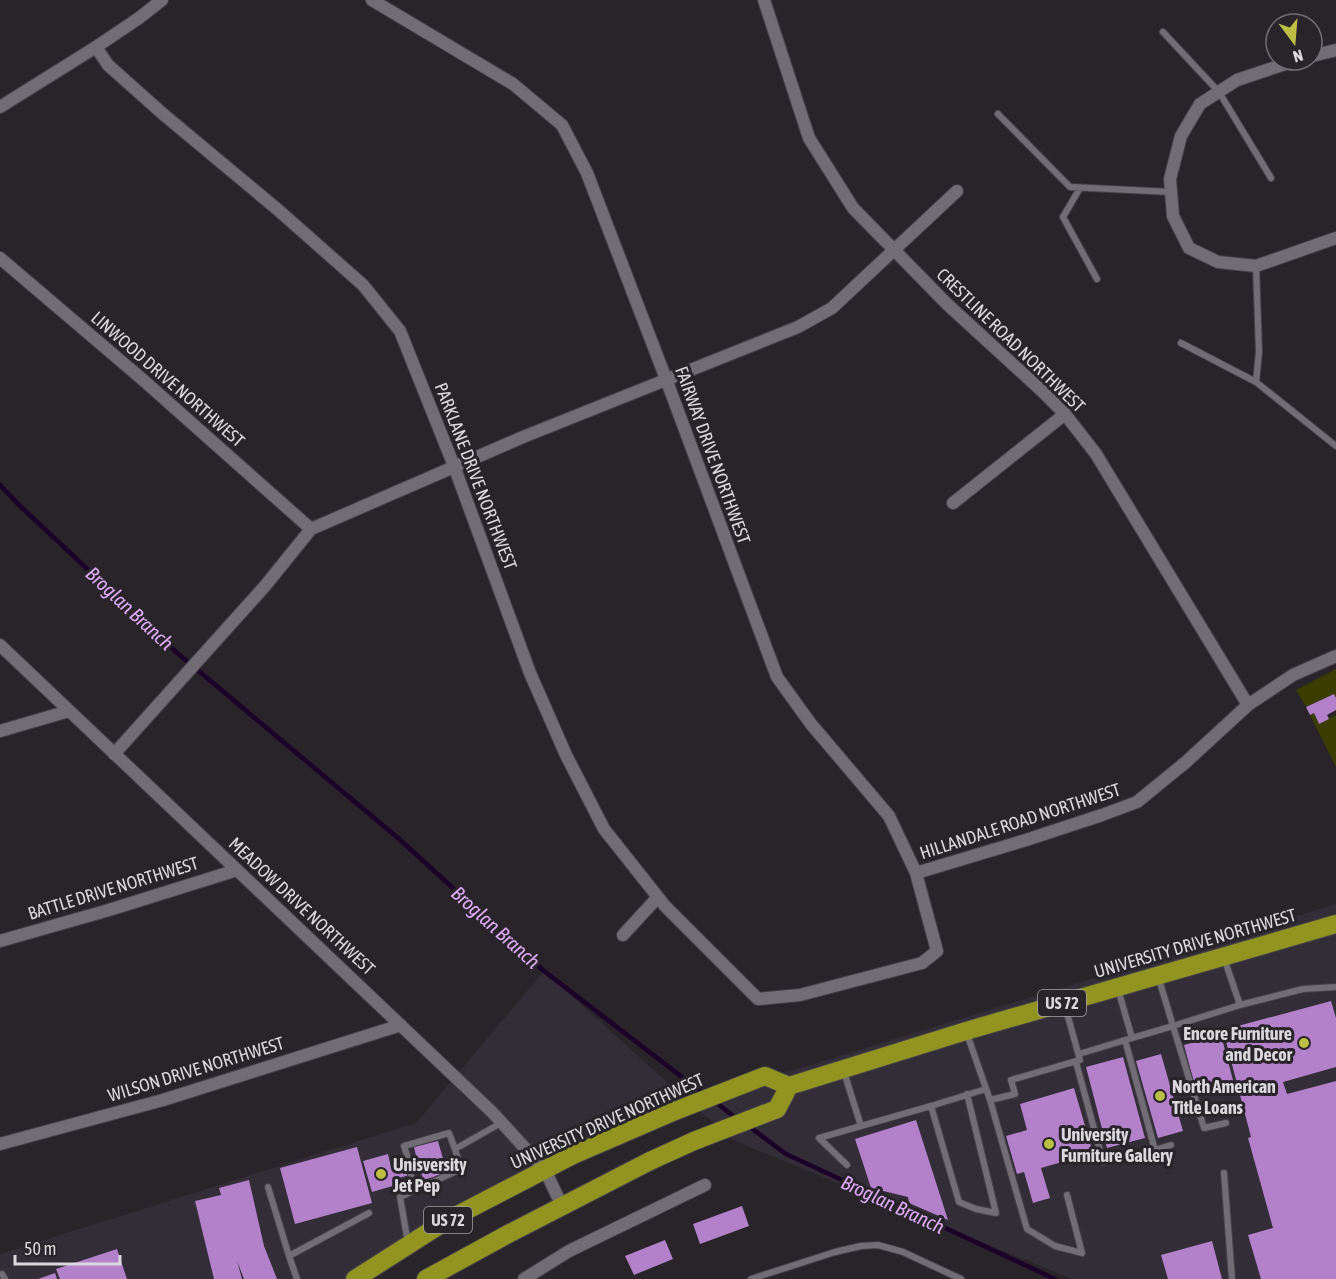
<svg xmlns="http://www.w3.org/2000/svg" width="1336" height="1279" font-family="'Asap Condensed',sans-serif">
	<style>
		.built { fill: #332d37 }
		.green { fill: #3b3c00 }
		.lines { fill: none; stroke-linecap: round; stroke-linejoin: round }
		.stream { stroke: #1c0029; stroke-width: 4.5 }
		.building { fill: #b281ca }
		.lane-casing { stroke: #464248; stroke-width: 8 }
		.street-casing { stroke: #464248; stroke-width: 14 }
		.highway-casing { stroke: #464248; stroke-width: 20 }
		.lane { stroke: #726d75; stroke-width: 6 }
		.street { stroke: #726d75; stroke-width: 12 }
		.highway { stroke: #929422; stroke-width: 18 }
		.poi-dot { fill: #bcbf43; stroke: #28242a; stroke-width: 2 }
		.labels { text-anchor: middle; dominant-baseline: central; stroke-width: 6; stroke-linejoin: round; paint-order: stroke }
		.shield { fill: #28242a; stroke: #a5a3a7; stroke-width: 1.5 }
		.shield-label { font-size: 16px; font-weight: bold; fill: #dbd9dd }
		.street-label { font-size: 18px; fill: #dbd9dd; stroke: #28242a }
		.poi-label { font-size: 18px; font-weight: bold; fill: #dbd9dd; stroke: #28242a; text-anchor: start }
		.water-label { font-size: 20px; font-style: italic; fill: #ddaaf6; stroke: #28242a }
	</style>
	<rect width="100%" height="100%" fill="#28242a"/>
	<path class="built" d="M1336,904V1279H1072L735,1141L689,1102L514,1181L359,1279H0V1254L416,1123L544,971L689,1102Z"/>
	<path class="green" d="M1336,669V698L1334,694L1306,707L1296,690Z
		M1314,713L1319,724L1336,715V767L1310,715Z"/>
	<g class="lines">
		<path class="stream" d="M0,485L19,505L176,652L398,838L544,971L704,1094
			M713,1100L737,1119
			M747,1125L786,1154L1055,1279"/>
	</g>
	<path class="building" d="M1334,694L1336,698V710L1327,715L1329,719L1319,724L1314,713L1310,715L1306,707Z
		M1331,1001L1336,1018V1067L1283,1082L1287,1094L1336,1081V1279H1261L1248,1235L1273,1228L1248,1138L1251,1137L1223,1030Z
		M1221,1035L1234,1084L1197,1094L1184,1045Z
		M1161,1054L1183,1131L1158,1138L1136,1061Z
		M1123,1057L1145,1138L1107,1148L1086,1067Z
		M1074,1088L1093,1153L1041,1168L1050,1198L1033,1203L1024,1172L1017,1174L1006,1136L1027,1130L1020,1104Z
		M916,1120L948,1220L909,1203L908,1197L871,1188L855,1139Z
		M438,1141L447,1173L423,1180L421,1172L395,1179L396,1185L372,1192L363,1161L388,1154L391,1167L409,1162L417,1160L414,1147Z
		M357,1147L372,1203L295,1224L280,1168Z
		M249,1180L264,1246L277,1279H244L237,1261L242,1279H214L195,1201L221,1195L219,1188Z
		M742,1206L749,1226L700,1244L693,1224Z
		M665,1240L673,1259L634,1275L625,1256Z
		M1212,1241L1222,1279H1168L1161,1255Z
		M117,1249L127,1279H60L56,1269Z
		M55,1273L57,1279H38Z"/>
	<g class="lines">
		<g class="lane-casing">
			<path id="lane" d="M1163,32L1219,92L1271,178
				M998,114L1070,187L1171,192
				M1080,188L1063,217L1097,279
				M1256,266L1259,352L1256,382L1336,446
				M1181,343L1256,382
				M1224,958L1240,1005
				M1158,976L1173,1026L1240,1005L1303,989L1336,987
				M967,1034L990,1100L1015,1094L1011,1080L1080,1060L1065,1006
				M1132,1038L1173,1026L1204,1128L1226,1123
				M1125,1040L1155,1150L1171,1145
				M1079,1054L1132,1038L1118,989
				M1076,1062L1103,1162L1135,1154
				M844,1072L861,1126
				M990,1100L1027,1229L1055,1246L1082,1253L1067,1195
				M931,1106L986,1089
				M409,1162L404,1146L449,1133L455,1149
				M847,1165L819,1138L931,1106L959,1202L976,1209L996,1213L967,1094
				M1224,1173L1232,1279
				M411,1175L415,1191
				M268,1187L289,1256
				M408,1243L400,1197L461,1169L455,1149L501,1123
				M2,1274L5,1279
				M297,1279L289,1256L369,1213
				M751,1279L835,1252L861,1246L878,1245L903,1252L961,1279"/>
		</g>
		<g class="street-casing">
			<path id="street" d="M764,0L809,138L853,208L947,304L1042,391L1065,414L1096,454L1248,705
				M96,47L108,65L163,114L277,209L363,285L400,331L454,466L530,673L566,755L604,829L665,906L758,999L800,995L922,963L937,951L916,873L889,816L811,724L777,677L666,379L587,173L562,125L513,84L372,0
				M1312,56L1336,50
				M1297,60L1237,80L1200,104L1181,136L1170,179L1173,216L1189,248L1218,262L1256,266L1336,238
				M0,107L96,47L139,18L162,0
				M0,258L142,379L311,529
				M953,503L1065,414
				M0,645L492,1112L545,1170L562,1206
				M0,731L69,711
				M114,754L265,586L311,529L523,437L798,327L832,308L957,191
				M916,873L1026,840L1102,815L1137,802L1186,762L1248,705L1293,675L1336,656
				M623,935L658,897
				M0,941L109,910L237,870
				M0,1144L163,1100L401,1025
				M524,1279L569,1251L705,1185"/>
		</g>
		<g class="highway-casing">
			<path id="highway" d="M355,1279L446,1221L573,1155L675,1111L765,1076L789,1086L966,1031L1336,924
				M426,1279L510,1233L650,1161L694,1141L777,1109L789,1086"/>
		</g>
		<use href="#lane" class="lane"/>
		<use href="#street" class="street"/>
		<use href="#highway" class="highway"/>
	</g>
	<g class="poi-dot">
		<circle cx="1304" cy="1043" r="6"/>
		<circle cx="1160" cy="1096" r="6"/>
		<circle cx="1049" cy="1144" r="6"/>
		<circle cx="381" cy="1174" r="6"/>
	</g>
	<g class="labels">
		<g class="shield">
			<rect x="1038" y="990" width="48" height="26" rx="4.5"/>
			<rect x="424" y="1207" width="48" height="26" rx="4.5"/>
		</g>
		<g class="shield-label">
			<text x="1062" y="1003">US 72</text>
			<text x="448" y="1220">US 72</text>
		</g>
		<g class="street-label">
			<text transform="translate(1011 340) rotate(44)">CRESTLINE ROAD NORTHWEST</text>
			<text transform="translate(168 379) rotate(41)">LINWOOD DRIVE NORTHWEST</text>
			<text transform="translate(713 455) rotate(70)">FAIRWAY DRIVE NORTHWEST</text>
			<text transform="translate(476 476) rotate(69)">PARKLANE DRIVE NORTHWEST</text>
			<text transform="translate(1020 821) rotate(-18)">HILLANDALE ROAD NORTHWEST</text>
			<text transform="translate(113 888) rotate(-17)">BATTLE DRIVE NORTHWEST</text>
			<text transform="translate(302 906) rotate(43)">MEADOW DRIVE NORTHWEST</text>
			<text transform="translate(1195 943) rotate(-16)">UNIVERSITY DRIVE NORTHWEST</text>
			<text transform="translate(196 1069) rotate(-17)">WILSON DRIVE NORTHWEST</text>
			<text transform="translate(607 1121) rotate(-24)">UNIVERSITY DRIVE NORTHWEST</text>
		</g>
		<g class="poi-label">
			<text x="1292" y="1033" text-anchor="end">Encore Furniture<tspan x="1292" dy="21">and Decor</tspan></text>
			<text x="1172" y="1086">North American<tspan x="1172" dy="21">Title Loans</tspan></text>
			<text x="1061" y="1134">University<tspan x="1061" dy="21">Furniture Gallery</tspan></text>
			<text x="393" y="1164">Unisversity<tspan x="393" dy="21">Jet Pep</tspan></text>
		</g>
		<g class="water-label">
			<text transform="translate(130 608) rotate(43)">Broglan Branch</text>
			<text transform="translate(496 927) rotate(42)">Broglan Branch</text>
			<text transform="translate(893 1204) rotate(25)">Broglan Branch</text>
		</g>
	</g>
	<g transform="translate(1294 42) rotate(164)"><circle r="28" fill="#28242a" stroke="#706c72" stroke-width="1.5"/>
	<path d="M0-4.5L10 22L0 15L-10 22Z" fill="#bcbf43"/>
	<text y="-9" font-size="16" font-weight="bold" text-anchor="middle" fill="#dbd9dd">N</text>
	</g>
	<path d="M15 1255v9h105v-9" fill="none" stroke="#dbd9dd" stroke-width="3"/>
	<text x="24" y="1255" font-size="18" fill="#dbd9dd" stroke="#28242a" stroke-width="4.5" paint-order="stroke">50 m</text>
</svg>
